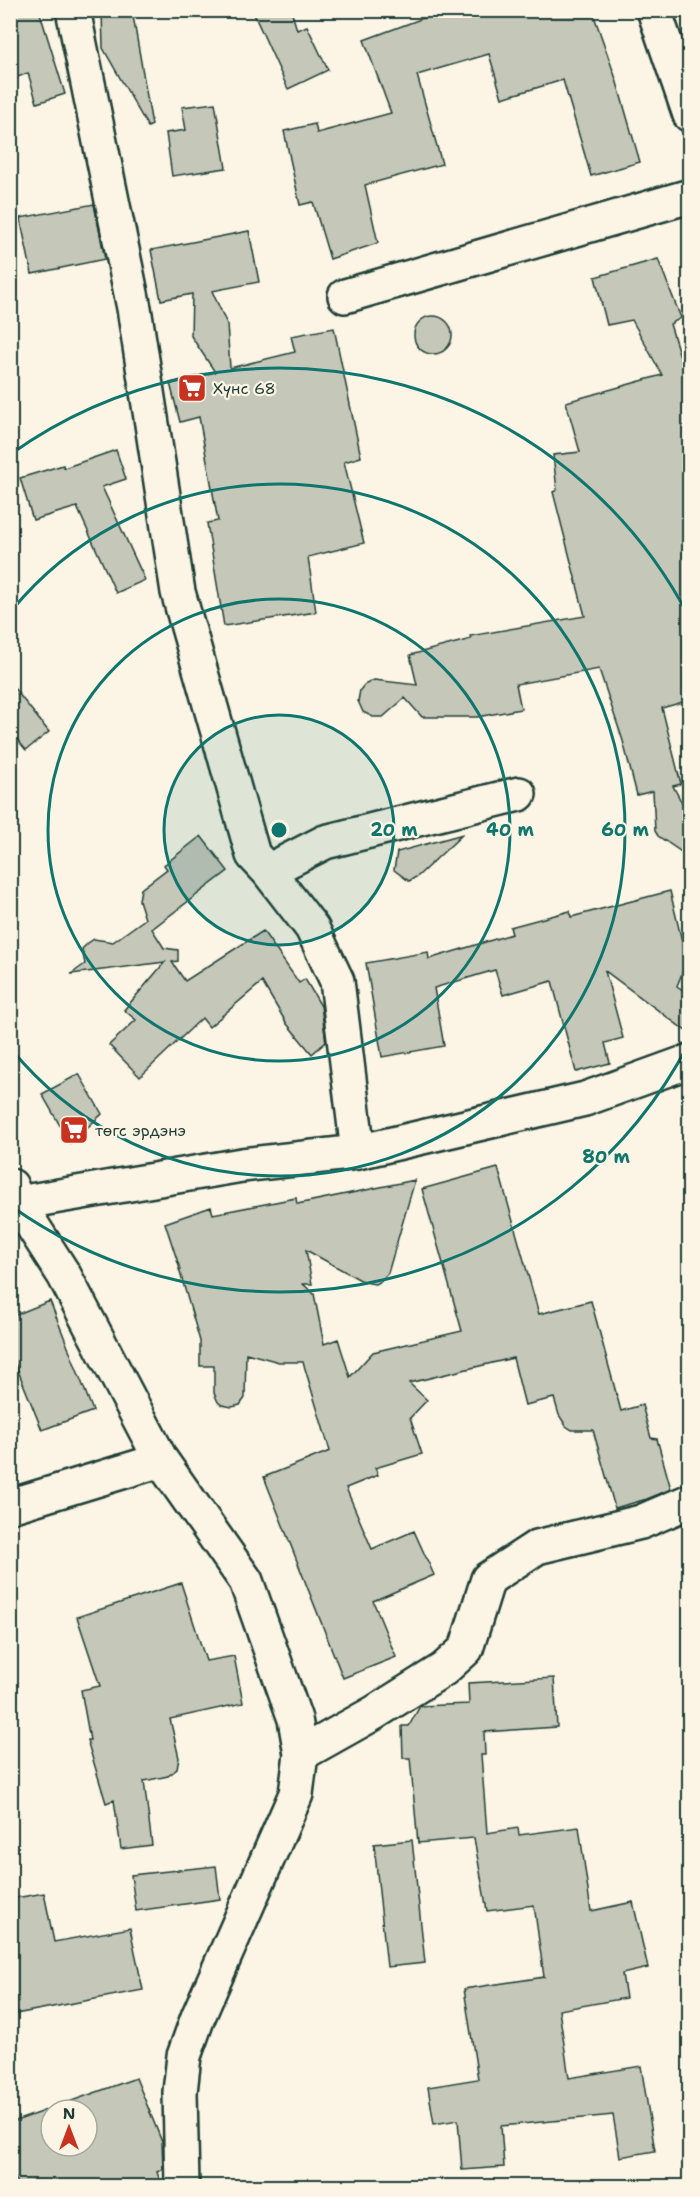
<svg xmlns="http://www.w3.org/2000/svg" width="700" height="2197" font-family="'Shantell Sans',sans-serif">
	<style>
		.building { fill: #c5c7b9; stroke: #1f3d34; stroke-width: 1.5; fill-rule: evenodd }
		.lines { fill: none; stroke-linecap: round; stroke-linejoin: round }
		.minor-casing { stroke: #1f3d34; stroke-width: 38 }
		.secondary-casing { stroke: #1f3d34; stroke-width: 38 }
		.minor { stroke: #fcf5e5; stroke-width: 33 }
		.secondary { stroke: #fcf5e5; stroke-width: 33 }
		.ring { fill: none; stroke: #0f766e; stroke-width: 3 }
		.labels { text-anchor: middle; dominant-baseline: central; stroke-width: 4.5; stroke-linejoin: round; paint-order: stroke }
		.poi-label { font-size: 16px; fill: #1f3d34; stroke: #fcf5e5; text-anchor: start }
		.centre { fill: #0f766e; stroke: #fcf5e5; stroke-width: 3 }
		.ring-label { font-size: 18px; text-anchor: middle; font-weight: bold; fill: #0f766e; stroke: #fcf5e5; stroke-width: 4.5; stroke-linejoin: round; paint-order: stroke }
	</style>
	<rect width="100%" height="100%" fill="#fcf5e5"/>
	<filter id="ink" filterUnits="userSpaceOnUse"><feTurbulence type="fractalNoise" baseFrequency=".0167" numOctaves="2"/><feDisplacementMap in="SourceGraphic" scale="12" xChannelSelector="R" yChannelSelector="G"/><feConvolveMatrix kernelMatrix="1 2 1 2 8 2 1 2 1" color-interpolation-filters="sRGB"/></filter>
	<g filter="url(#ink)">
		<path class="building" d="M26,10H39L65,94L37,103L28,73L10,80V17Z
			M102,10H132L152,125L148,127L103,48Z
			M252,10H291L297,30L307,26L328,70L288,89Z
			M445,10H592L616,79L640,162L591,176L563,80L502,98L489,54L417,75L442,164L365,185L378,243L330,259L313,202L300,205L284,131L315,124L317,133L391,113L364,40Z
			M215,103L226,168L172,176L166,133L186,130L182,107Z
			M94,204L105,259L32,274L20,218Z
			M249,231L259,282L212,291L227,324L230,368L295,352L291,336L334,328L361,457L344,462L364,543L308,557L316,612L224,626L207,523L218,521L199,417L180,422L170,383L215,372L191,336L192,294L161,300L151,250Z
			M658,259L681,318L670,324L690,389V700L662,708L681,784L673,786L690,818V827L683,853L658,836L655,831L653,791L637,795L623,741L599,669L516,684L521,709L477,717H422L405,698L383,717H373L363,712L358,701L360,690L364,685L374,680L417,685L410,655L471,639L470,636L585,616L553,492L557,490L553,455L580,452L566,402L662,375L632,320L607,325L595,277Z
			M414 335a19 19 0 1 1 38 0a19 19 0 1 1-38 0Z
			M116,450L126,479L102,487L145,580L116,593L77,507L33,520L20,478L63,465L64,468Z
			M10,683L49,732L26,750L10,731Z
			M463,834L418,876L409,881L394,870L397,852Z
			M201,836L228,871L152,929L164,948L178,950V961L172,962L185,981L263,931L299,983L305,979L321,1006L326,1042L312,1054L287,1024L262,982L209,1027L202,1018L140,1077L109,1045L136,1020L124,1010L165,962L71,974L85,964L82,949L88,943L94,939L113,942L145,919L139,900L141,889L167,869L164,865Z
			M670,891L686,958V963L677,986L690,995V1034L605,971L623,1038L605,1043L610,1063L576,1072L552,981L503,995L495,970L434,988L444,1046L382,1057L366,963L428,952L429,959L512,934L510,927L570,911L571,917Z
			M79,1074L102,1114L70,1143L42,1094Z
			M498,1168L539,1314L591,1301L621,1411L642,1405L651,1438L657,1439L671,1489L647,1499L615,1508L593,1430H572L566,1426L559,1415L554,1398L525,1405L513,1358L409,1383L427,1400L410,1418L422,1454L375,1468L378,1475L346,1488L372,1549L414,1531L434,1575L373,1601L396,1657L343,1678L264,1477L330,1451L303,1362H279L246,1353L245,1398L240,1405L232,1407L222,1405L218,1402L214,1393V1366H200V1341L179,1269H180L165,1223L211,1207L213,1214L296,1198L297,1204L415,1180L388,1273L380,1282L375,1284L364,1282L306,1250L312,1284H303L314,1294L324,1344L338,1339L350,1377L373,1352L462,1331L422,1189Z
			M50,1301L93,1411L42,1430L10,1351V1317Z
			M181,1583L206,1661L234,1656L243,1703L170,1719L179,1758L177,1769L168,1776L144,1781L152,1845L121,1849L114,1800L106,1803L87,1740H90L81,1690L100,1686L77,1617Z
			M554,1678L557,1727L484,1732L485,1755H481L487,1833L518,1828L519,1835L579,1827L591,1911L633,1902L648,1968L622,1974L626,1998L559,2010L569,2078L641,2066L655,2151L620,2157L613,2115L501,2126L504,2167L462,2170L458,2120L434,2124L428,2087L478,2079L464,1989L544,1977L534,1905L487,1911L474,1838L418,1843L410,1758H403L402,1726H409L420,1706L469,1704L468,1683Z
			M412,1840L425,1963L387,1967L374,1844Z
			M216,1866L220,1899L136,1911L131,1875Z
			M44,1893L54,1942L130,1928L143,1990L10,2015V1899Z
			M136,2078L162,2142L163,2169L157,2172L162,2187H18L10,2163V2123ZM51,2110H87V2146H51Z"/>
		<g class="lines">
			<g class="minor-casing">
				<path id="minor" d="M73,10L134,308L178,592L253,855L268,871L312,928L337,981L358,1152
					M345,296L690,196
					M268,871L325,842L519,794
					M18,1203L242,1165L358,1152L585,1099L690,1061
					M161,1460L246,1581L295,1719L301,1754L296,1794L198,2017L184,2056L180,2092L182,2186
					M10,1506L161,1460L64,1275L18,1203L11,1186
					M301,1754L374,1713L444,1669L466,1649L488,1579L537,1547L641,1522L690,1501"/>
			</g>
			<g class="secondary-casing">
				<path id="secondary" d="M654,10L690,115"/>
			</g>
			<use href="#minor" class="minor"/>
			<use href="#secondary" class="secondary"/>
		</g>
	</g>
	<circle cx="279" cy="830" r="115" fill="#0f766e" fill-opacity=".12"/>
	<g class="ring">
		<circle cx="279" cy="830" r="115"/>
		<circle cx="279" cy="830" r="231"/>
		<path d="M12 610A346 346 0 1 1 12 1050"/>
		<path d="M689 1043A462 462 0 0 1 11 1206M11 454A462 462 0 0 1 689 617"/>
	</g>
	<defs>
		<g id="supermarket-square" transform="scale(1.5)"><rect x="-9" y="-9" width="18" height="18" rx="4" fill="#c8321e" stroke="#fcf5e5"/><path d="M-6-5.5h2.5l.6 2H6L4.5 2H-2.5L-4.4-4H-6ZM-1.5 3.2a1.3 1.3 0 1 0 .1 0ZM3 3.2a1.3 1.3 0 1 0 .1 0Z" fill="#fff"/></g>
	</defs>
	<g fill-rule="evenodd">
		<use href="#supermarket-square" x="192" y="388"/>
		<use href="#supermarket-square" x="74" y="1130"/>
	</g>
	<g class="labels">
		<g class="poi-label">
			<text x="213" y="388">Хүнс 68</text>
			<text x="95" y="1130">төгс эрдэнэ</text>
		</g>
	</g>
	<circle cx="279" cy="830" r="9" class="centre"/>
	<g class="ring-label">
		<text x="394" y="836">20 m</text>
		<text x="510" y="836">40 m</text>
		<text x="625" y="836">60 m</text>
		<text x="606" y="1163">80 m</text>
	</g>
	<rect width="700" height="2197" fill="none" stroke="#fcf5e5" stroke-width="36"/>
	<rect x="18" y="18" width="664" height="2161" fill="none" stroke="#1f3d34" stroke-width="2" filter="url(#ink)"/>
	<g transform="translate(69 2128)"><circle r="28" fill="#fcf5e5" stroke="#a4ab9e" stroke-width="1.5"/>
	<path d="M0-4.5L10 22L0 15L-10 22Z" fill="#c8321e"/>
	<text y="-9" font-size="16" font-weight="bold" text-anchor="middle" fill="#1f3d34">N</text>
	</g>
</svg>
